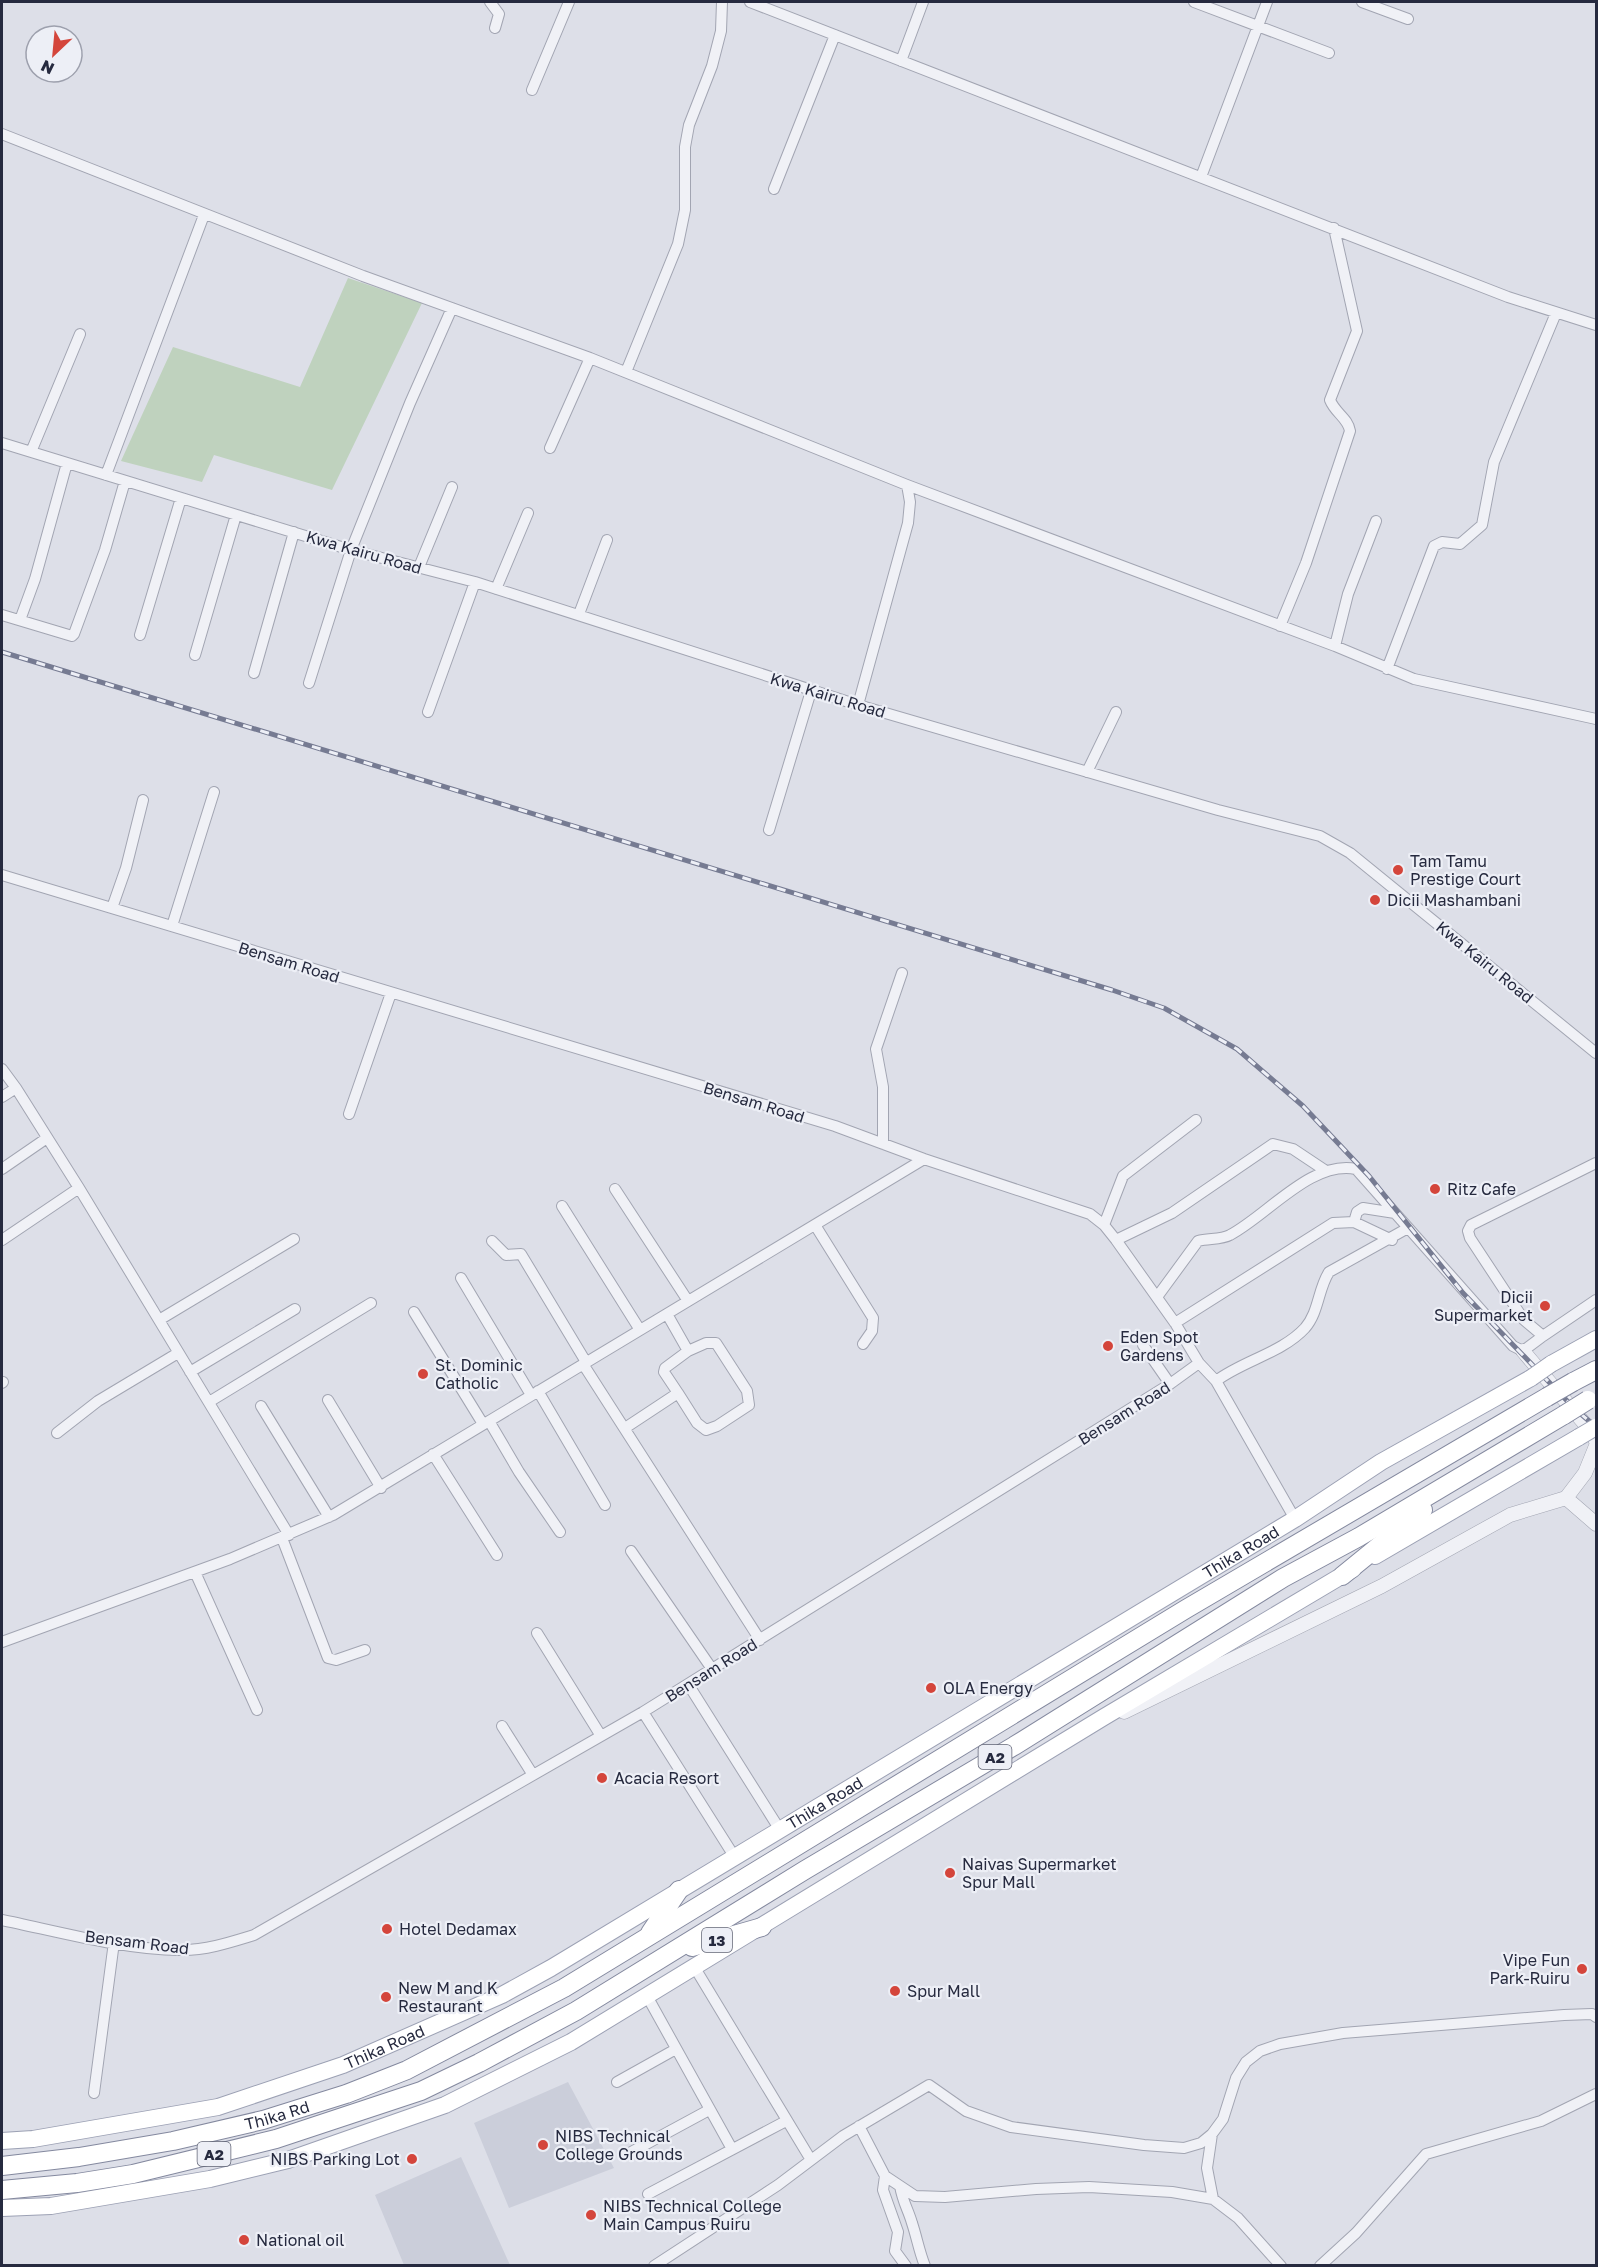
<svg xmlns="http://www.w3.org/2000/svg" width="1598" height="2267" font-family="'Golos Text',sans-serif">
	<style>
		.built { fill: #cbceda }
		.green { fill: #bfd2be }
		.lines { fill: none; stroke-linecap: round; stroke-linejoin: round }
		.minor-casing { stroke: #a2a5b2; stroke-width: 12 }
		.tertiary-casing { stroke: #a2a5b2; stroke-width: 15 }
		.primary-casing { stroke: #9ca1b4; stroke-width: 18 }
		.trunk-casing { stroke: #84899f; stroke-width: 20 }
		.minor { stroke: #f0f1f6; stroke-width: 10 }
		.tertiary { stroke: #f0f1f6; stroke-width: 14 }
		.primary { stroke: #fff; stroke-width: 16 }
		.trunk { stroke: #fff; stroke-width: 18 }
		.rail-casing { stroke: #767b92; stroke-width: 5 }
		.rail { stroke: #edeff6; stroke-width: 3; stroke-dasharray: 9; stroke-linecap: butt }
		.primary-bridge-casing { stroke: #9ca1b4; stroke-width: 18; stroke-linecap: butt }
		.trunk-bridge-casing { stroke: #84899f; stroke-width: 20; stroke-linecap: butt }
		.primary-bridge { stroke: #fff; stroke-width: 16 }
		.trunk-bridge { stroke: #fff; stroke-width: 18 }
		.poi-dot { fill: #d4453b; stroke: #edeff6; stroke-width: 2 }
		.labels { text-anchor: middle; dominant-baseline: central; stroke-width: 4.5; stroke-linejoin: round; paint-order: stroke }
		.shield { fill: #edeff6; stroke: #626576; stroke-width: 1.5 }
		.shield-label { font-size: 15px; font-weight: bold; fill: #262a3f }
		.street-label { font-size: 16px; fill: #262a3f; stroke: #edeff6 }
		.poi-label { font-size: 16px; fill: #262a3f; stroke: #edeff6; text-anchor: start }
	</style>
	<rect width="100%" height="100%" fill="#dddfe8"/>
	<path class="built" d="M568,2082L614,2168L509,2208L474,2123Z
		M461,2157L510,2265H404L375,2195Z"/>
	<path class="green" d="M348,278L422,303L332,490L214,455L202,482L121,461L173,347L300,387Z"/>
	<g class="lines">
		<g class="minor-casing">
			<path id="minor" d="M490,2L499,14L495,28
				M750,2L1508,297L1596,325
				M1194,2L1329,53
				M1362,2L1408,19
				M901,61L923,2
				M532,90L569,2
				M2,134L363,276L590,358L907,485L1335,646L1414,679L1596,719
				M1201,177L1267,2
				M774,189L835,35
				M626,372L678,244L685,210V147L689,125L712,66L721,31L722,2
				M2,443L351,550L475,582L858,705L1218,810L1320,836L1350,853L1596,1053
				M550,448L590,358
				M31,452L80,334
				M106,475L204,215
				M419,567L452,487
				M496,589L528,513
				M579,614L607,540
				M2,615L72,636L74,634L105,550L125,481
				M20,620L35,579L67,463
				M1280,626L1306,563L1350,431C1348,418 1335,413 1330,400L1357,331L1334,228
				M140,635L181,498
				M1335,646L1348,594L1376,521
				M195,655L236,515
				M1387,669L1434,546L1442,542L1460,544L1482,525L1494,462L1556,313
				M254,673L294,532
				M309,683L351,550L410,403L452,308
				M858,705L908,523L910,502L907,485
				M428,712L475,582
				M1087,772L1116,712
				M769,830L811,691
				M2,875L835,1126L924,1159L1090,1214L1104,1225L1116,1240L1175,1323L1199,1363L1170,1384L643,1712L254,1935C231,1942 207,1950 183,1950C128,1951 56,1931 2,1920
				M112,908L126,868L143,800
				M172,926L214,792
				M2,1069L16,1088L79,1188L289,1535
				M2,1097L16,1088
				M349,1114L391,993
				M883,1144V1087L876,1049L902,973
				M1596,1163L1471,1225L1468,1231L1470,1238L1524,1320L1543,1336L1596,1300
				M2,1169L47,1138
				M615,1189L688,1301
				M562,1206L640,1330
				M1354,1222L1357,1212L1363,1208L1395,1213
				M815,1225L873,1318L872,1331L863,1344
				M1104,1225L1123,1176L1196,1120
				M2,1240L79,1188
				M1116,1240L1172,1213L1273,1144L1293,1149L1326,1171
				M492,1241L506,1255L521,1254L586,1362
				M461,1278L531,1395
				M1157,1297L1198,1241C1208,1238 1221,1240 1230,1235C1268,1215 1311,1160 1356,1169L1513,1346L1523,1351L1543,1336
				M414,1312L483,1424
				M159,1320L294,1239
				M1175,1323L1333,1223L1354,1222L1392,1240
				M1143,1345L1170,1384
				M1199,1363L1216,1381C1242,1361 1282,1353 1305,1328C1319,1312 1318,1289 1329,1272L1408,1228
				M583,1364L760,1640
				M190,1372L295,1309
				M1216,1381L1295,1519
				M2,1383L3,1382
				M538,1391L605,1505
				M678,1393L664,1372L665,1368L688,1351
				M328,1400L381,1488
				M209,1402L371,1303
				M261,1406L329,1517
				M489,1421L519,1472L560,1532
				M625,1428L678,1393L697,1423L706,1430L717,1426L749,1405L747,1391L716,1343H706L688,1351L667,1314
				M57,1433L98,1401L178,1353
				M433,1454L497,1555
				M282,1538L328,1658L336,1660L365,1650
				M631,1551L712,1669
				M195,1572L257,1710
				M537,1633L601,1736
				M2,1642L230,1559L333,1515L924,1159
				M688,1684L780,1830
				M643,1712L734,1856
				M502,1726L533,1775
				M695,1968L811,2160
				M647,1996L732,2149
				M617,2082L676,2049
				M94,2093L114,1942
				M859,2126L885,2176L915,2196L945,2197L1036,2189L1089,2187L1172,2192L1213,2199L1238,2218L1281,2266
				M1212,2134L1207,2168L1213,2199
				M624,2156L709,2110
				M885,2176L883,2190L898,2232L895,2251L906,2266
				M900,2186C903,2203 908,2209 912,2223C917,2238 919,2251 925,2266
				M648,2194L786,2121
				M654,2266L778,2185L843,2136L929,2085L966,2111L1011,2127L1144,2145L1184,2148L1201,2143L1212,2134L1223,2119L1236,2078L1246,2062L1260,2051L1280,2044L1343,2033L1564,2015L1592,2014L1596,2017
				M1320,2266L1356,2233L1426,2154L1541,2121L1596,2094"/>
		</g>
		<g class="tertiary-casing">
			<path id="tertiary" d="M1523,1351L1590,1430L1596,1441
				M1566,1498L1585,1473L1596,1446
				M1124,1712L1382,1586L1510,1515L1566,1498L1596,1524"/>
		</g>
		<g class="primary-casing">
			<g id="primary">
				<path d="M1551,1364L1596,1339"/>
				<path d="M1375,1556L1579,1437"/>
				<path id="s1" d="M2,2141L33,2139L218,2107L343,2065L502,1995L551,1968L1295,1519L1381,1462L1531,1378"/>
				<path d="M2,2208L51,2206L210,2179L288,2160L445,2105L571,2042L1104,1717L1353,1569"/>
			</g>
		</g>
		<g class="trunk-casing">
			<g id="trunk">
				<path d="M1573,1382L1596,1370"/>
				<path d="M1342,1576L1423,1510"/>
				<path d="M650,1933L679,1890"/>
				<path d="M692,1947L762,1927"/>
				<path id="s2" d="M2,2166L79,2157L173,2141L263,2120L346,2094L407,2070L564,1988L1186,1609L1547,1397"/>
				<path d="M2,2190L77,2183L133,2174L276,2139L421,2091L479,2063L576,2011L805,1870L1014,1746L1283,1578L1359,1537L1564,1415"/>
			</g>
		</g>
		<use href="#minor" class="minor"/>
		<use href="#tertiary" class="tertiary"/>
		<use href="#primary" class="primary"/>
		<use href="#trunk" class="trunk"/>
		<g class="rail-casing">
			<path id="rail" d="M2,652L1112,990L1164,1008L1237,1049L1303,1106L1369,1176L1463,1293L1574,1408L1596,1427"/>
		</g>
		<use href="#rail" class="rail"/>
		<g class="primary-bridge-casing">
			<path id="primary-bridge" d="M1531,1378L1551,1364
				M1579,1437L1596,1427"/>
		</g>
		<g class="trunk-bridge-casing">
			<path id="trunk-bridge" d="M1547,1397L1573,1382
				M1564,1415L1588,1400"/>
		</g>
		<use href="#primary-bridge" class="primary-bridge"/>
		<use href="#trunk-bridge" class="trunk-bridge"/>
	</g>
	<g class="poi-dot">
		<circle cx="1398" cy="870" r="6"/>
		<circle cx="1375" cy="900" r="6"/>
		<circle cx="1435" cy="1189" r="6"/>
		<circle cx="1545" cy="1306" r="6"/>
		<circle cx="1108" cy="1346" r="6"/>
		<circle cx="423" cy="1374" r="6"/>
		<circle cx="931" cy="1688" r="6"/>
		<circle cx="602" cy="1778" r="6"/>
		<circle cx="950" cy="1873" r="6"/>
		<circle cx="387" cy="1929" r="6"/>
		<circle cx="1582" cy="1969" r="6"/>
		<circle cx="895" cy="1991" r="6"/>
		<circle cx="386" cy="1997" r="6"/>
		<circle cx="543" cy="2145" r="6"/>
		<circle cx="412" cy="2159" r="6"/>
		<circle cx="591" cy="2215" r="6"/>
		<circle cx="244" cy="2240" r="6"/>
	</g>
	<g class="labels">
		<g class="shield">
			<rect x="978.5" y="1745" width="33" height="24" rx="4.5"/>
			<rect x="702" y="1928" width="30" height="24" rx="4.5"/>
			<rect x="197.5" y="2142" width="33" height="24" rx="4.5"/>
		</g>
		<g class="shield-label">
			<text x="995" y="1757">A2</text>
			<text x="717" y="1940">13</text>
			<text x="214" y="2154">A2</text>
		</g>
		<g class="street-label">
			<text transform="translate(364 552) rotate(16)">Kwa Kairu Road</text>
			<text transform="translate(828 695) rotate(17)">Kwa Kairu Road</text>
			<text transform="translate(289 962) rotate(17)">Bensam Road</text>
			<text transform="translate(1485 962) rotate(39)">Kwa Kairu Road</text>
			<text transform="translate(754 1102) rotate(17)">Bensam Road</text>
			<text transform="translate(1124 1413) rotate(-32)">Bensam Road</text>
			<text stroke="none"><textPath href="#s1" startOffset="1386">Thika Road</textPath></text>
			<text transform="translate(711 1670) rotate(-32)">Bensam Road</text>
			<text stroke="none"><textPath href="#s1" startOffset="900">Thika Road</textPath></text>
			<text transform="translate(137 1942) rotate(7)">Bensam Road</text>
			<text stroke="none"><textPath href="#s1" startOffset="396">Thika Road</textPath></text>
			<text stroke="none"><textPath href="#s2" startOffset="280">Thika Rd</textPath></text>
		</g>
		<g class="poi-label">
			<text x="1410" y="861">Tam Tamu<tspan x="1410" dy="18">Prestige Court</tspan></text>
			<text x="1387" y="900">Dicii Mashambani</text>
			<text x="1447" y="1189">Ritz Cafe</text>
			<text x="1533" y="1297" text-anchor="end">Dicii<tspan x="1533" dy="18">Supermarket</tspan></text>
			<text x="1120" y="1337">Eden Spot<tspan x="1120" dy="18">Gardens</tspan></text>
			<text x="435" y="1365">St. Dominic<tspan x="435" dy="18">Catholic</tspan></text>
			<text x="943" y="1688">OLA Energy</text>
			<text x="614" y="1778">Acacia Resort</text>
			<text x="962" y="1864">Naivas Supermarket<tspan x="962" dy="18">Spur Mall</tspan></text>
			<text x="399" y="1929">Hotel Dedamax</text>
			<text x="1570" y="1960" text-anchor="end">Vipe Fun<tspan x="1570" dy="18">Park-Ruiru</tspan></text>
			<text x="398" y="1988">New M and K<tspan x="398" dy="18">Restaurant</tspan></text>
			<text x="907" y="1991">Spur Mall</text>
			<text x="555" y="2136">NIBS Technical<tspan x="555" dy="18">College Grounds</tspan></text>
			<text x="400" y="2159" text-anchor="end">NIBS Parking Lot</text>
			<text x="603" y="2206">NIBS Technical College<tspan x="603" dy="18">Main Campus Ruiru</tspan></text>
			<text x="256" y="2240">National oil</text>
		</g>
	</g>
	<rect width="1598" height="2267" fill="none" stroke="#262a3f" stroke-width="6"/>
	<g transform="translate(54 54) rotate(206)"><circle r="28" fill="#edeff6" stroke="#9da0ad" stroke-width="1.5"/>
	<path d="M0-4.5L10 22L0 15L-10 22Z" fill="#d4453b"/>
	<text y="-9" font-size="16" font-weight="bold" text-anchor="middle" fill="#262a3f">N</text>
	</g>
</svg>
